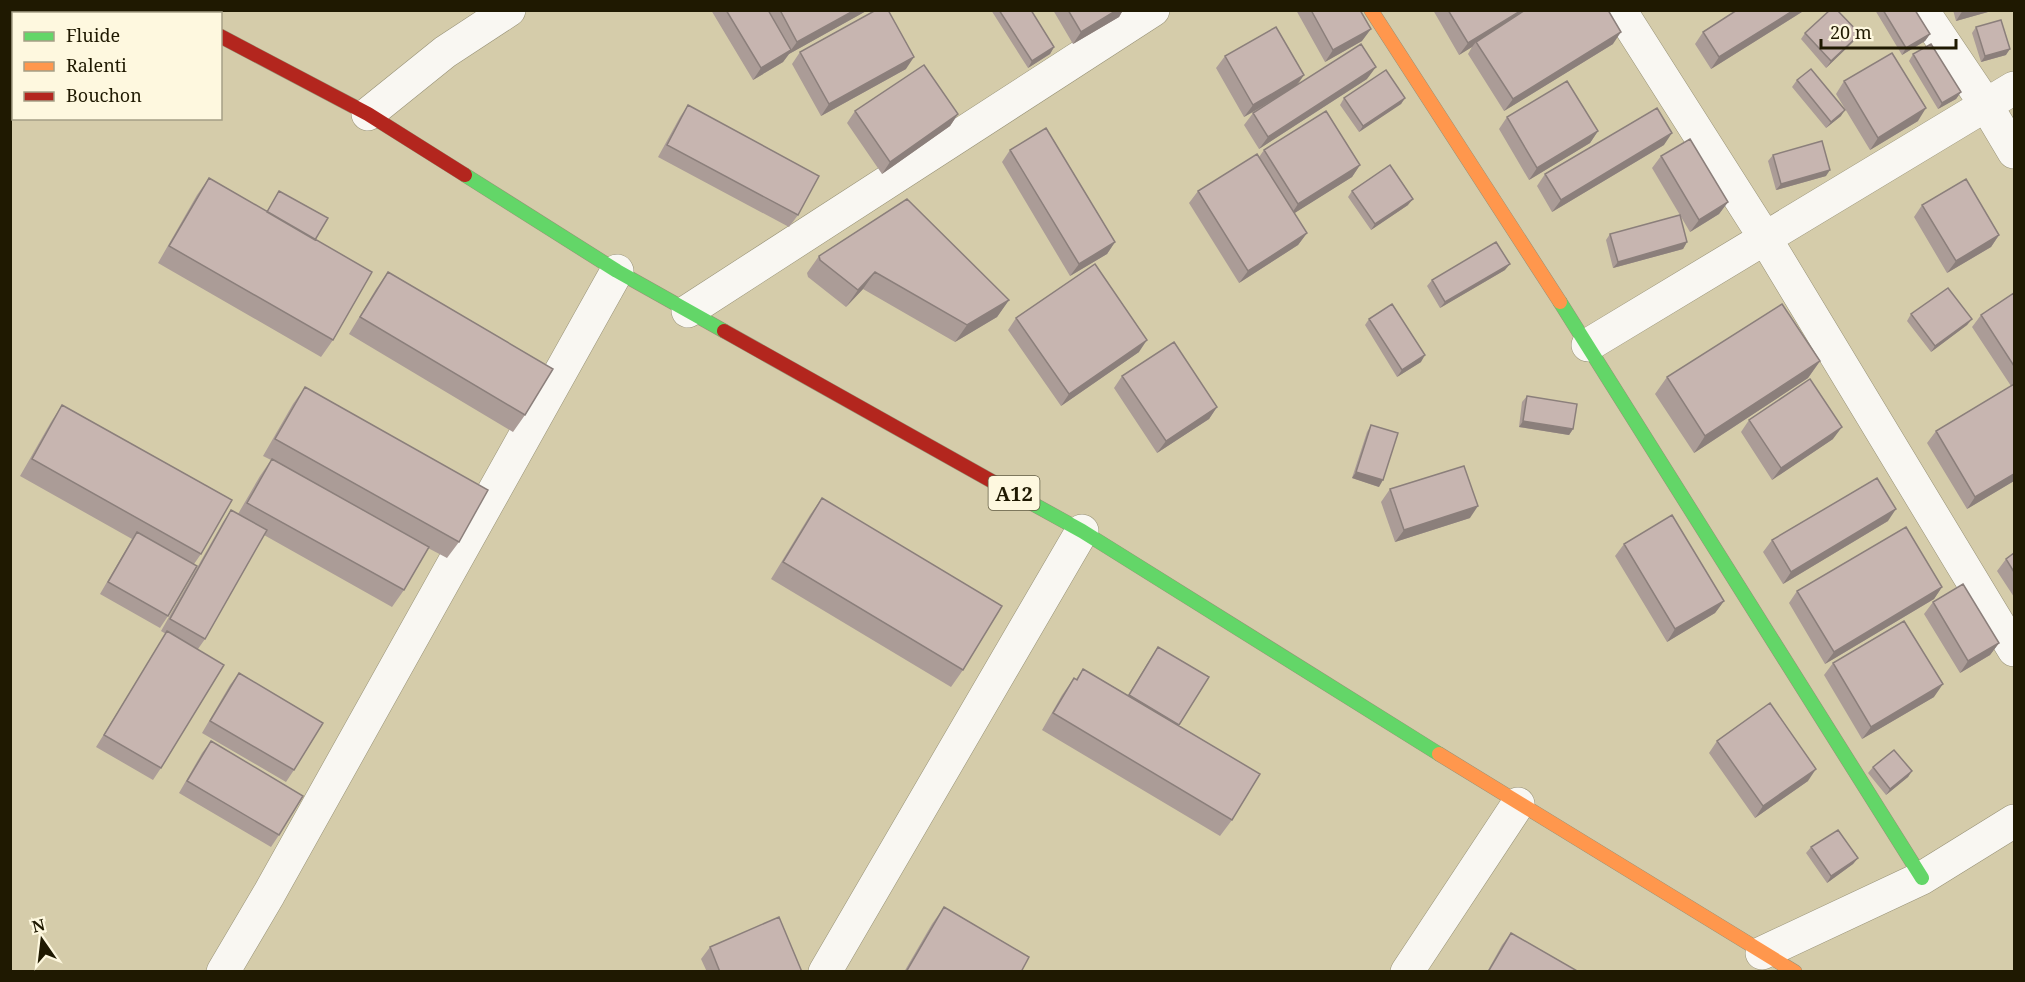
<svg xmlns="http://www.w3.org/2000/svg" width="2025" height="982" font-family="'Noto Serif',serif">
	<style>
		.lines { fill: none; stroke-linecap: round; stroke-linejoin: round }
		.street-casing { stroke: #979176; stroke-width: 34 }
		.fast-casing { stroke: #979176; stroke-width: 15 }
		.slow-casing { stroke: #979176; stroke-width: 15 }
		.jam-casing { stroke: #979176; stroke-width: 15 }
		.street { stroke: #f9f7f2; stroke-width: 33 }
		.fast { stroke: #63d668; stroke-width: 14 }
		.slow { stroke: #ff974d; stroke-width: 14 }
		.jam { stroke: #b3261e; stroke-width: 14 }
		.wall { fill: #ab9c97 }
		.shaded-wall { fill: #8b7f7b }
		.building { fill: #c7b5b0; stroke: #8b7f7b; stroke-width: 1.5 }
		.labels { text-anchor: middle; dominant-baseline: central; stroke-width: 4.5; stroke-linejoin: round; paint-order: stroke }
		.shield { fill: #fef8df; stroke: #625c44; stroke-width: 1.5 }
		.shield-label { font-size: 20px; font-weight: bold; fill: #1f1901 }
	</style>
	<rect width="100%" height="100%" fill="#d5ccaa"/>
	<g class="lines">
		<g class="street-casing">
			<path id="street" d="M1620,10L1765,238L2014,650
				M1922,10L1986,105L2014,152
				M368,114L445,52L509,10
				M688,311L1153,10
				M1588,345L2014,88
				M1762,953L1922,878L2014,821
				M223,972L269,894L617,271
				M825,972L1082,531
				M1407,972L1518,804"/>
		</g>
		<g class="fast-casing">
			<path id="fast" d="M172,10L177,14
				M465,175L617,271L724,331
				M1560,302L1922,878
				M1004,488L1082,531L1439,754"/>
		</g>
		<g class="slow-casing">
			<path id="slow" d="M1371,10L1560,302
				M1439,754L1795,972"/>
		</g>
		<g class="jam-casing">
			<path id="jam" d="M220,36L368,114L465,175
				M724,331L1004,488"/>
		</g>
		<use href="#street" class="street"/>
		<use href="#fast" class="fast"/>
		<use href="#slow" class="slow"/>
		<use href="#jam" class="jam"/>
	</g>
	<path class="wall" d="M711,10H868L789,54L783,62L753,80Z
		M991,10H1031L1054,47L1050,54L1028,68Z
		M1053,10H1123L1119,17L1073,44Z
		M1296,10H1360L1362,41L1325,62Z
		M1433,10H1608L1613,44L1504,111L1468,54L1472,47L1459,55Z
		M1737,10H1805L1711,69L1695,44L1703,32Z
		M1875,10H1915L1930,34L1925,41L1902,55Z
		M1953,10H1995L1956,21Z
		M1976,27L2006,55L1981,62L1972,33Z
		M1805,33L1855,40L1826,68L1801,39Z
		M800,52L906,69L821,116L792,64Z
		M1913,54L1961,92L1956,99L1938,109L1909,61Z
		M1225,56L1304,75L1298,84L1367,79L1259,149L1244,125L1253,113L1271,102L1244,117L1216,68Z
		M1797,80L1841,116L1826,128L1792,87Z
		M1844,81L1918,121L1870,150L1836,94Z
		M1344,98H1405L1401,104L1359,132L1340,105Z
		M688,105L798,215L789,227L658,157L680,117Z
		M855,111L958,114L950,126L882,174L847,123Z
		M1507,117L1598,131L1590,143L1529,180L1499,129Z
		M1664,145L1552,212L1537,186L1545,174Z
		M1010,150L1115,242L1107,254L1070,276L1002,162Z
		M1264,150L1360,165L1352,177L1294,213L1307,233L1298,245L1239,283L1189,203L1198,191L1259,157Z
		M1773,155L1826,176L1776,190L1768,161Z
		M1661,156L1728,202L1719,214L1690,232L1652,168Z
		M209,178L267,212L279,191L315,240L333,340L321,357L158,263L197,195Z
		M1352,191L1408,205L1371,230L1348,197Z
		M1922,205L1999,235L1991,247L1947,273L1914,217Z
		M1610,234L1687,242L1683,249L1613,268L1606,240Z
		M819,256L1009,300L997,317L955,342L863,289L846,307L808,277L807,273Z
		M1505,270L1440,308L1427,286L1432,280Z
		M388,272L525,415L513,432L349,334L376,289Z
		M2014,293V481L1967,509L1927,443L1936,431L2011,386L1972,327L1981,315Z
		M1911,314L1972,319L1967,325L1931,352L1907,321Z
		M1016,318L1139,352L1061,406L1008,330Z
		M1369,319L1421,362L1397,377L1365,325Z
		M1820,361L1808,378L1694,453L1655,394L1667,377Z
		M1122,376L1217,407L1209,419L1157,453L1114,388Z
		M305,387L459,542L447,558L428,548L404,590L392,607L264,535L205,639L198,649L161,768L153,780L96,747L166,634L161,631L223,522L231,510L238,514L260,476L271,460L263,456L293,404Z
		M1527,396L1573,429L1569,435L1519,427L1522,402Z
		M62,405L201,554L194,564L168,616L160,628L100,594L132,539L20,476L51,422Z
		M1749,420L1833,439L1772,480L1741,432Z
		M1371,425L1379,487L1352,478L1367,432Z
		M1390,489L1470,518L1395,542L1381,502Z
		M822,498L963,670L951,687L771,579L810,515Z
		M1888,521L1783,584L1763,552L1772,540Z
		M1624,544L1724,601L1715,613L1667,642L1615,556Z
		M2014,553V597L1997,571L2006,559Z
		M1942,587L1934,599L1825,664L1789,603L1797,591Z
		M1933,602L1999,643L1990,655L1960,673L1924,614Z
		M1158,647L1179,726L1232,820L1220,836L1042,730L1062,695L1074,678L1076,679L1083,669L1128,695L1150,659Z
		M1833,663L1934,697L1862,739L1824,675Z
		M239,673L294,770L286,782L202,733L230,685Z
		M211,741L279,835L271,847L179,793L202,753Z
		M1717,741L1808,781L1755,818L1709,753Z
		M1873,767L1912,771L1908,777L1886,795L1868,773Z
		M1811,847L1858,858L1853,864L1827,883L1806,853Z
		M944,907L1021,972H904L932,924Z
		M1511,933L1579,972H1487L1502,945Z
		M710,947L802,972H707L701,959Z"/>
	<path class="shaded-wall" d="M855,10H868L789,54L783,62L753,80L761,68L791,50L797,42Z
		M1117,10H1123L1119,17L1073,44L1081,32Z
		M1522,10H1534L1476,42L1472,47L1459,55L1468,43Z
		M1794,10H1805L1711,69L1719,57Z
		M1963,10H1995L1956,21Z
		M1371,29L1362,41L1325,62L1333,50Z
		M1621,32L1613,44L1504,111L1513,99Z
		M1860,34L1855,40L1826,68L1831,61Z
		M1930,34L1925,41L1902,55L1906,48Z
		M1054,47L1050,54L1028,68L1032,61Z
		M2010,49L2006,55L1981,62L1985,56Z
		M914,57L906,69L821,116L829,104Z
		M1376,67L1367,79L1259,149L1268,137Z
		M1304,75L1295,87L1244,117L1253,105Z
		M1961,92L1956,99L1938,109L1942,103Z
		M1405,98L1401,104L1359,132L1363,126Z
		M1926,108L1918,121L1870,150L1878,138Z
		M1845,110L1841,116L1826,128L1831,122Z
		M958,114L950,126L882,174L890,162Z
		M1598,131L1590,143L1529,180L1537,168Z
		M1672,133L1664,145L1552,212L1561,200Z
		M1360,165L1352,177L1290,216L1298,204Z
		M1830,170L1826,176L1776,190L1781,184Z
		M1413,199L1408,205L1371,230L1375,224Z
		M1728,202L1719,214L1690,232L1699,220Z
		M1307,233L1298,245L1239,283L1248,271Z
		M1999,235L1991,247L1947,273L1956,261Z
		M1115,242L1107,254L1070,276L1079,264Z
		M1687,242L1683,249L1613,268L1618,262Z
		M1510,264L1505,270L1440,308L1445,302Z
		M875,272L863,289L846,307L858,290Z
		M1009,300L997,317L955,342L967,325Z
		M1972,319L1967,325L1931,352L1935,346Z
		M1147,340L1139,352L1061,406L1069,394Z
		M1425,355L1421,362L1397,377L1402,370Z
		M1820,361L1808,378L1694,453L1705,436Z
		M1217,407L1209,419L1157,453L1166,441Z
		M1523,421L1573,429L1569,435L1519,427Z
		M1842,427L1833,439L1772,480L1781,468Z
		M1356,472L1383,480L1379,487L1352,478Z
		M2014,474V481L1967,509L1975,497Z
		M1478,506L1470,518L1395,542L1404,530Z
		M1896,509L1888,521L1783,584L1791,572Z
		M1942,587L1934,599L1825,664L1834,652Z
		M1724,601L1715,613L1667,642L1675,629Z
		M1999,643L1990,655L1960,673L1968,661Z
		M1943,684L1934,697L1862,739L1871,727Z
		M1816,769L1808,781L1755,818L1763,806Z
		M1912,771L1908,777L1886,795L1890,789Z
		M1858,858L1853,864L1827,883L1831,876Z"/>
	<path class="building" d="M726,10H768L791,50L761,68Z
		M780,10H855L797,42Z
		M876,10H888L914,57L829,104L800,52Z
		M999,10H1031L1054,47L1032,61Z
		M1068,10H1117L1081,32Z
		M1311,10H1360L1371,29L1333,50Z
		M1448,10H1522L1468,43Z
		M1525,10H1608L1621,32L1513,99L1476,42Z
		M1737,10H1794L1719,57L1703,32Z
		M1830,10H1837L1860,34L1831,61L1805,33Z
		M1883,10H1915L1930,34L1906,48Z
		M2001,20L2010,49L1985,56L1976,27Z
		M1276,27L1304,75L1253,105L1225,56Z
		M1361,44L1376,67L1268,137L1253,113Z
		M1931,44L1961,92L1942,103L1913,54Z
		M1892,53L1926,108L1878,138L1844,81Z
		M924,65L958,114L890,162L855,111Z
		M1811,69L1845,110L1831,122L1797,80Z
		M1386,70L1405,98L1363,126L1344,98Z
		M1567,81L1598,131L1537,168L1507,117Z
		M688,105L819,176L798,215L667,145Z
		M1657,108L1672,133L1561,200L1545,174Z
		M1326,111L1360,165L1298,204L1264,150Z
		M1046,128L1115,242L1079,264L1010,150Z
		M1690,139L1728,202L1699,220L1661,156Z
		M1822,141L1830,170L1781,184L1773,155Z
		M1257,154L1307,233L1248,271L1198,191Z
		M1390,165L1413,199L1375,224L1352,191Z
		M209,178L372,272L333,340L169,246Z
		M1966,179L1999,235L1956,261L1922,205Z
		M279,191L328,218L315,240L267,212Z
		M907,199L1009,300L967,325L875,272L858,290L820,260L819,256Z
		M1680,215L1687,242L1618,262L1610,234Z
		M1496,242L1510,264L1445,302L1432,280Z
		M1095,264L1147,340L1069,394L1016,318Z
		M388,272L553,369L525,415L360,317Z
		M1948,288L1972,319L1935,346L1911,314Z
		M2014,293V366L1981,315Z
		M1392,304L1425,355L1402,370L1369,319Z
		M1782,304L1820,361L1705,436L1667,377Z
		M1174,342L1217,407L1166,441L1122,376Z
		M1810,379L1842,427L1781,468L1749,420Z
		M2014,384V474L1975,497L1936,431Z
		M305,387L488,490L459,542L275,439Z
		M1527,396L1577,404L1573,429L1523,421Z
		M62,405L232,500L201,554L32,459Z
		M1371,425L1398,433L1383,480L1356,472Z
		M272,459L429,547L404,590L247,503Z
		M1464,466L1478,506L1404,530L1390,489Z
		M1877,478L1896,509L1791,572L1772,540Z
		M822,498L1002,606L963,670L783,562Z
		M231,510L267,530L205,639L170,619Z
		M1672,515L1724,601L1675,629L1624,544Z
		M1906,527L1942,587L1834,652L1797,591Z
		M137,532L197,566L168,616L108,582Z
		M2014,553V572L2006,559Z
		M1963,584L1999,643L1968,661L1933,602Z
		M1904,621L1943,684L1871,727L1833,663Z
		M167,631L224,665L161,768L104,735Z
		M1158,647L1209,677L1179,725L1129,695Z
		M1083,669L1260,774L1232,820L1053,713L1074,678L1077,680Z
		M239,673L323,723L294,770L210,721Z
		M1770,703L1816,769L1763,806L1717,741Z
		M211,741L303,796L279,835L187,781Z
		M1894,750L1912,771L1890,789L1873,767Z
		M1838,830L1858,858L1831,876L1811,847Z
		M944,907L1029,957L1021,972H906Z
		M779,917L802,972H720L710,947Z
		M1511,933L1579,972H1488Z"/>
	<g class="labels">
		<rect class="shield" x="988.5" y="476" width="51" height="34" rx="4.5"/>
		<g class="shield-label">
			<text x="1014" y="493">A12</text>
		</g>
	</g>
	<rect width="2025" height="982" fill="none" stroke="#1f1901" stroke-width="24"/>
	<rect x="12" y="12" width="210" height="108" fill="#fef8df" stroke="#a59f86" stroke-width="1.5"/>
	<rect x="24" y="32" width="30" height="9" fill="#63d668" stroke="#a59f86" stroke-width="1.5"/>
	<text x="66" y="42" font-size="18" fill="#1f1901">Fluide</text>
	<rect x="24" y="62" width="30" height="9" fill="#ff974d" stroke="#a59f86" stroke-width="1.5"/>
	<text x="66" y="72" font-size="18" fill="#1f1901">Ralenti</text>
	<rect x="24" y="92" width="30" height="9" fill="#b3261e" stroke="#a59f86" stroke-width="1.5"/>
	<text x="66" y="102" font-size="18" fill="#1f1901">Bouchon</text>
	<g transform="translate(42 940) rotate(346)" stroke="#fef8df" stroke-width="4.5" paint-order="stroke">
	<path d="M0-4.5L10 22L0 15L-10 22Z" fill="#1f1901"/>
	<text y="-9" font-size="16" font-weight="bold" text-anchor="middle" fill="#1f1901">N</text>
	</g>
	<path d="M1821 39v9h135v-9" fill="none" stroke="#1f1901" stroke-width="3"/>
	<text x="1830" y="39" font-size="18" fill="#1f1901" stroke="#fef8df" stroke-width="4.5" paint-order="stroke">20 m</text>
</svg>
